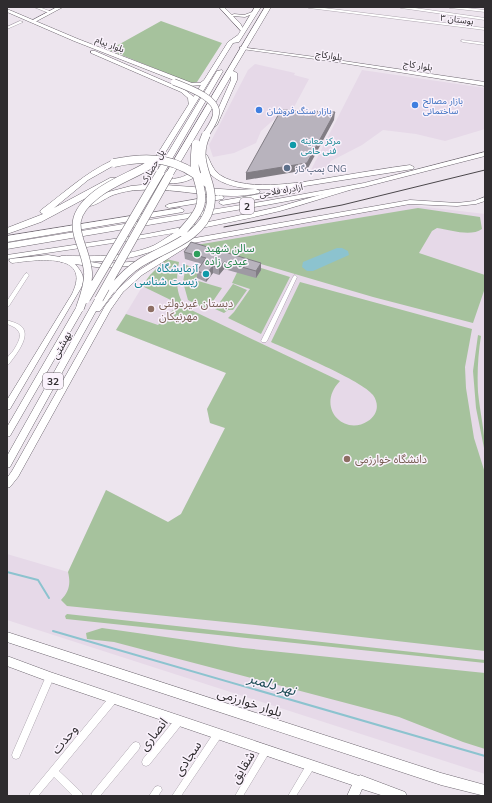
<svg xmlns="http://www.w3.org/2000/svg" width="492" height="803" font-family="Mulish,'Noto Sans Arabic',sans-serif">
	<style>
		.built { fill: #e6d9e8 }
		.green { fill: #a6c29d }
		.water { fill: #8cc3cf }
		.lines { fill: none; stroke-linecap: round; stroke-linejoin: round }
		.stream { stroke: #8cc3cf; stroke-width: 2 }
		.street-casing { stroke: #706972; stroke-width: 0.5 }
		.secondary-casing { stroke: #706972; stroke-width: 1 }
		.primary-casing { stroke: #706972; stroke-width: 1 }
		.highway-casing { stroke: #706972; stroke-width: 1 }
		.street { fill: #fff; fill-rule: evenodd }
		.secondary { fill: #fff; fill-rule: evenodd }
		.primary { fill: #fff; fill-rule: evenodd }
		.highway { fill: #fff; fill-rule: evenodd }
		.rail { stroke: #4b474b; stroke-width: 1 }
		.highway-bridge-far1-casing { stroke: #706972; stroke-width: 7; stroke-linecap: butt }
		.highway-bridge-casing { stroke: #706972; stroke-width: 9; stroke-linecap: butt }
		.highway-bridge-far1 { stroke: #fff; stroke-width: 6 }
		.highway-bridge { stroke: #fff; stroke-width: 8 }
		.wall { fill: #9e9aa3 }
		.shaded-wall { fill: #817d84 }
		.building { fill: #b8b3bd; stroke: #817d84 }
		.shop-dot { fill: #3f7fe0; stroke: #faf2fc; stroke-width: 1.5 }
		.culture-dot { fill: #0f9aa8; stroke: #faf2fc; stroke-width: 1.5 }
		.service-dot { fill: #5c6f8a; stroke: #faf2fc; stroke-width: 1.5 }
		.leisure-dot { fill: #2e9e5b; stroke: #faf2fc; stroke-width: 1.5 }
		.education-dot { fill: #8d6e63; stroke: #faf2fc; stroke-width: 1.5 }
		.labels { text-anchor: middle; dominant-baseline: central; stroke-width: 3; stroke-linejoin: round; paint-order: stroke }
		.far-street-label { font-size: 9px; fill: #2f2c2f; stroke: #faf2fc }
		.far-shop-label { font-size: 9px; fill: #366cbe; stroke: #faf2fc; text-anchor: start }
		.far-culture-label { font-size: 9px; fill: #0d838f; stroke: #faf2fc; text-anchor: start }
		.far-service-label { font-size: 9px; fill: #4e5e75; stroke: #faf2fc; text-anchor: start }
		.shield { fill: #faf2fc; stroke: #6c676c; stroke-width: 1 }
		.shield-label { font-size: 10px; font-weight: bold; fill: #2f2c2f }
		.leisure-label { font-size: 11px; fill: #27864d; stroke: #faf2fc; text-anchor: start }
		.culture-label { font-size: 11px; fill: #0d838f; stroke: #faf2fc; text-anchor: end }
		.education-label { font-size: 11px; fill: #785e54; stroke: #faf2fc; text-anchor: start }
		.street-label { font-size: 11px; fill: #2f2c2f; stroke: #faf2fc }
		.near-street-label { font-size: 13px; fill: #2f2c2f; stroke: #faf2fc }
		.near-water-label { font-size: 14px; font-style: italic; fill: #174751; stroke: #faf2fc }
	</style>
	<rect width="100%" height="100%" fill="#ede5ee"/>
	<path class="built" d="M255,64L295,73L294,75L309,79L293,109L279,115L261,131L256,143L234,153L213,157L209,145L248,70Z
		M362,70L485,88V129L445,141L416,134L383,130L362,145L331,161L327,168L321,170H311Z
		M409,205L485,214V774L7,620V554L68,572L106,490L168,522L181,514L225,428L210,423L207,409L226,373L116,330L142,287L158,266L166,259L189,244Z"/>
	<path class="green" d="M161,21L222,43L197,82L191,83L109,50Z
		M418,208L480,217L482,229C471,237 450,230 437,228L432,231L419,253L485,275V288L473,323L373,297L196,245Z
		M166,259L179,262C176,278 175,296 187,308L340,381C315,407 344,437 368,421C377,415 380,405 373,395C363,381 291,351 271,342L300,282L472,329L465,367L466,388L474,438L485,473V651L255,625L67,606L61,600C69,592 71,584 68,572L106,490L168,522L181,514L225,428L210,423L207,409L226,373L116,330L126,314L158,325L179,304L142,286L150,275Z
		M242,262L290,277L261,334L228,318L234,312L250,289L232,283Z
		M186,265L201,270L195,280L222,288L207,310L188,300L183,282Z
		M233,284L247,290L233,310H228L224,313L215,309Z
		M478,335L481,336C478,355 477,373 478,392C480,413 485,432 485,453L476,408L473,371Z
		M67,614L485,660V663L66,619L65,616Z
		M102,628L243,648L485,673V749L463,742L399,717L114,642L87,639L86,633Z"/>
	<path class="water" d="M337,248H342L348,251L349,255L313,271H307L302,267L303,262Z"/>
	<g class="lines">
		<path class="stream" d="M7,572L38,580L49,598
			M53,631L485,756"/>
		<g class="street-casing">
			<path id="street" d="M34,7H39L52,12L49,13Z
				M307,7H316L485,28V30L309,8Z
				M399,7H408L485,18V20L401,8Z
				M448,7H458L485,10V12L450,8Z
				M20,21L23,22L7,29V27Z
				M462,40L485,43V45L463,42L461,41Z
				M27,273L29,275L9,306L7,307V301L25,274Z
				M295,275L297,277L267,341L266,342H262L261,341L293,277Z
				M7,320C12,322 18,323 22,327C31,337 15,356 9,364L7,365C7,364 7,360 7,359C8,356 11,353 13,351C22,337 24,330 7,324Z
				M50,673L53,674L54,677L19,758L16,759L13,758L12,755L13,752L47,674Z
				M114,694L117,695L118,698L117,701L59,771L82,793L83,796H73L54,777L38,796H29L30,793L111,695Z
				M179,717L182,718L183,721L182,724L149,765L146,766L143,765L142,762L143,759L176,718Z
				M218,730L221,731L222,734L221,737L181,796H172L215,731Z
				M136,742L139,743L140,746L139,749L100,796H91L92,793L133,743Z
				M266,746L269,747L270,750L269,753L243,796H235L263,747Z
				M311,761L314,762L315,765L314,768L296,796H288L308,762Z
				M158,786L161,787L162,790L158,796H149L155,787Z"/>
		</g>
		<g class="secondary-casing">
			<path id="secondary" d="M57,7H63L35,22L31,21Z
				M219,7H224L232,15L234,14L244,15L255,11L257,12L245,17L233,16L240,23L245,32L243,33Z
				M240,47L330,59L485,82V86L330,61L242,49L240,48Z
				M7,632L441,773L485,785V796L441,785L7,642Z
				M7,656L50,672L359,776L360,775L405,792L407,796H384L362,789L359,796H347L352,785L50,682L7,666Z"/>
		</g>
		<g class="primary-casing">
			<path id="primary" d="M7,9L78,39L192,83H200L207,78L210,80L203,85L189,86L74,41L7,12Z
				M91,51H95L185,90L194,97V106L189,107L188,98L181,92L91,53Z
				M351,186L354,188L353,189C329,196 305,204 280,211C190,233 98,245 7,259V255L147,234L218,220L278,207Z
				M485,197V201L476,204L457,206L410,204L193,243L142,275L123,292L111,309L18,477L10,487L7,488V478L12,471L105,306L119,288L138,271L189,239L410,200L457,203L474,201Z
				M48,255L103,264L142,261L145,263L142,265L103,268L75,264C82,272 86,278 81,288L10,409L7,410V400L72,294C93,251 35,260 12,263L9,261L10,259Z
				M111,286H115L117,288L100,311H96L10,467L7,468V456L95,299L99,297L102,298Z
				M80,305L84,308L10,436L7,437V427L77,306Z"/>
		</g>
		<g class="highway-casing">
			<path id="highway" d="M255,7H261L239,42L233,43L160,161L157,171L217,71L222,70L223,71L164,173L158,176C175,183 192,176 202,161L200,157L204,155H207C211,163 213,170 220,175C249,194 308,181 340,176C364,172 387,168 410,165L414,167L413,169L292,188L290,189H295V193L223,205L219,203L220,201L288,189H256L260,191L259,193C220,202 179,187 140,190C131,190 122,192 113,195C105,198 94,208 85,206V202L108,192L131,186L152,184L234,190L255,189C237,188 216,184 205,168C192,184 171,187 152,179L150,170L153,161L228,42L238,35Z
				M265,7H271L233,71L237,73V80L217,125L214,127L211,125L231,80V76L173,175L169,177H166L165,175Z
				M485,152V156L364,187L266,205L7,249V243L266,201L364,183Z
				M111,161H114L118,163L88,180L54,208L110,178H116V182L41,222L7,234V228L43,214L40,212L41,210C64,193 85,173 111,161Z
				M220,195L224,197L223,199L169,208L165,206L169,204Z
				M180,208L184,210L183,212L7,242V236Z
				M182,229L186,232L185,234C143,262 109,262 61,262L57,259L61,256C91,256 121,258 150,247C161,243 171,233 182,229Z"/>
		</g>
		<use href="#street" class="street"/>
		<use href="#secondary" class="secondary"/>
		<use href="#primary" class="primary"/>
		<use href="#highway" class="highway"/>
		<path class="rail" d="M224,227L342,205L485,170"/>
		<g class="highway-bridge-far1-casing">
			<path id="highway-bridge-far1" d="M174,82C186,87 219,98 216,114C215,122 209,129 205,136"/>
		</g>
		<g class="highway-bridge-casing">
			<path id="highway-bridge" d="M114,163C151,155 178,158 207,183
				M182,232C188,225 195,218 199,209C205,196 198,182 195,169C194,161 195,153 196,144
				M113,288C121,278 129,270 140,263C164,248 203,238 210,207C216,181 192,165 206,135
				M86,299L160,173
				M99,299L169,175
				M80,308C84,297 89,284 88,272C85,239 59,223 97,194C115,180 137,174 156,161"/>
		</g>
		<use href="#highway-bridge-far1" class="highway-bridge-far1"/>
		<use href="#highway-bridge" class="highway-bridge"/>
	</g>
	<path class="wall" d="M184,252L261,270L256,278L224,269L219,275L213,273L206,282L197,278V271L202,264L185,259Z"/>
	<path class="shaded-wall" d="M335,112L334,120L307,170L246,180V173Z
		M224,262V269L219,275V268Z
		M261,263V270L256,278V271Z
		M213,266V273L206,282V274Z"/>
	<path class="building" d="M281,110L335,112L307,163L246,173Z
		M191,242L261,263L256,271L224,262L219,268L213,266L206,274L197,271L206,258L184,252Z"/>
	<g class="shop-dot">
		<circle cx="415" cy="105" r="4"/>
		<circle cx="259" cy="110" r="4"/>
	</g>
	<g class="culture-dot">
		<circle cx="293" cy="145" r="4"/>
		<circle cx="206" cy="274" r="4"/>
	</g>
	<circle class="service-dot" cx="287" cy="168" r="4"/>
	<circle class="leisure-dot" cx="197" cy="254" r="4"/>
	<g class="education-dot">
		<circle cx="151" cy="309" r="4"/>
		<circle cx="347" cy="459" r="4"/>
	</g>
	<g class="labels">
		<g class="far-street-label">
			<text transform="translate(457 19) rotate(7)">بوستان ۳</text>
			<text transform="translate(110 44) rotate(21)">بلوار پیام</text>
			<text transform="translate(329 55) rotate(9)">بلوارکاج</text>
			<text transform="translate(418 65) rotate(9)">بلوار کاج</text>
			<text transform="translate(152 167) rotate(-60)">پل حصارک</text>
			<text transform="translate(281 190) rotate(-10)">آزادراه فلاحی</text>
		</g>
		<g class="far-shop-label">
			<text x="423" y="100">بازار مصالح<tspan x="423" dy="10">ساختمانی</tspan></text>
			<text x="267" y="110">بازار سنگ فروشان</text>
		</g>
		<g class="far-culture-label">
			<text x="301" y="140">مرکز معاینه<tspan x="301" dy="10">فنی حامی</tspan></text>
		</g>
		<g class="far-service-label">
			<text x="295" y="168">پمپ گاز CNG</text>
		</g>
		<g class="shield">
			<rect x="240" y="198" width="14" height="16" rx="3"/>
			<rect x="43" y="373" width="20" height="16" rx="3"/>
		</g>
		<g class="shield-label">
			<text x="247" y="206">2</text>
			<text x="53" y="381">32</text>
		</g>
		<g class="leisure-label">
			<text x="205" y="248">سالن شهید<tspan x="205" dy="13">عیدی زاده</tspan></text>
		</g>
		<g class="culture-label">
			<text x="198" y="268">آزمایشگاه<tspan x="198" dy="13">زیست شناسی</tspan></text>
		</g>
		<g class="education-label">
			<text x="159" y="303">دبستان غیردولتی<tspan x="159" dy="13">مهرنیکان</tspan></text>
			<text x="355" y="459">دانشگاه خوارزمی</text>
		</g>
		<g class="street-label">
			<text transform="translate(61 345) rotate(-61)">بهشتى</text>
		</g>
		<g class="near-street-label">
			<text transform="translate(250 702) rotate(18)">بلوار خوارزمی</text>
			<text transform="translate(153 734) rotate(-52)">انصاری</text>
			<text transform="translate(64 739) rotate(-51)">وحدت</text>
			<text transform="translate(187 758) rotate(-56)">سجادی</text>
			<text transform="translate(242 767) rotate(-59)">شقایق</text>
		</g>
		<g class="near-water-label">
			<text transform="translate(272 684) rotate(16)">نهر دلمبر</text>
		</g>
	</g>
	<rect width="492" height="803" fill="none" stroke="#2f2c2f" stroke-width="16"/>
</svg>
